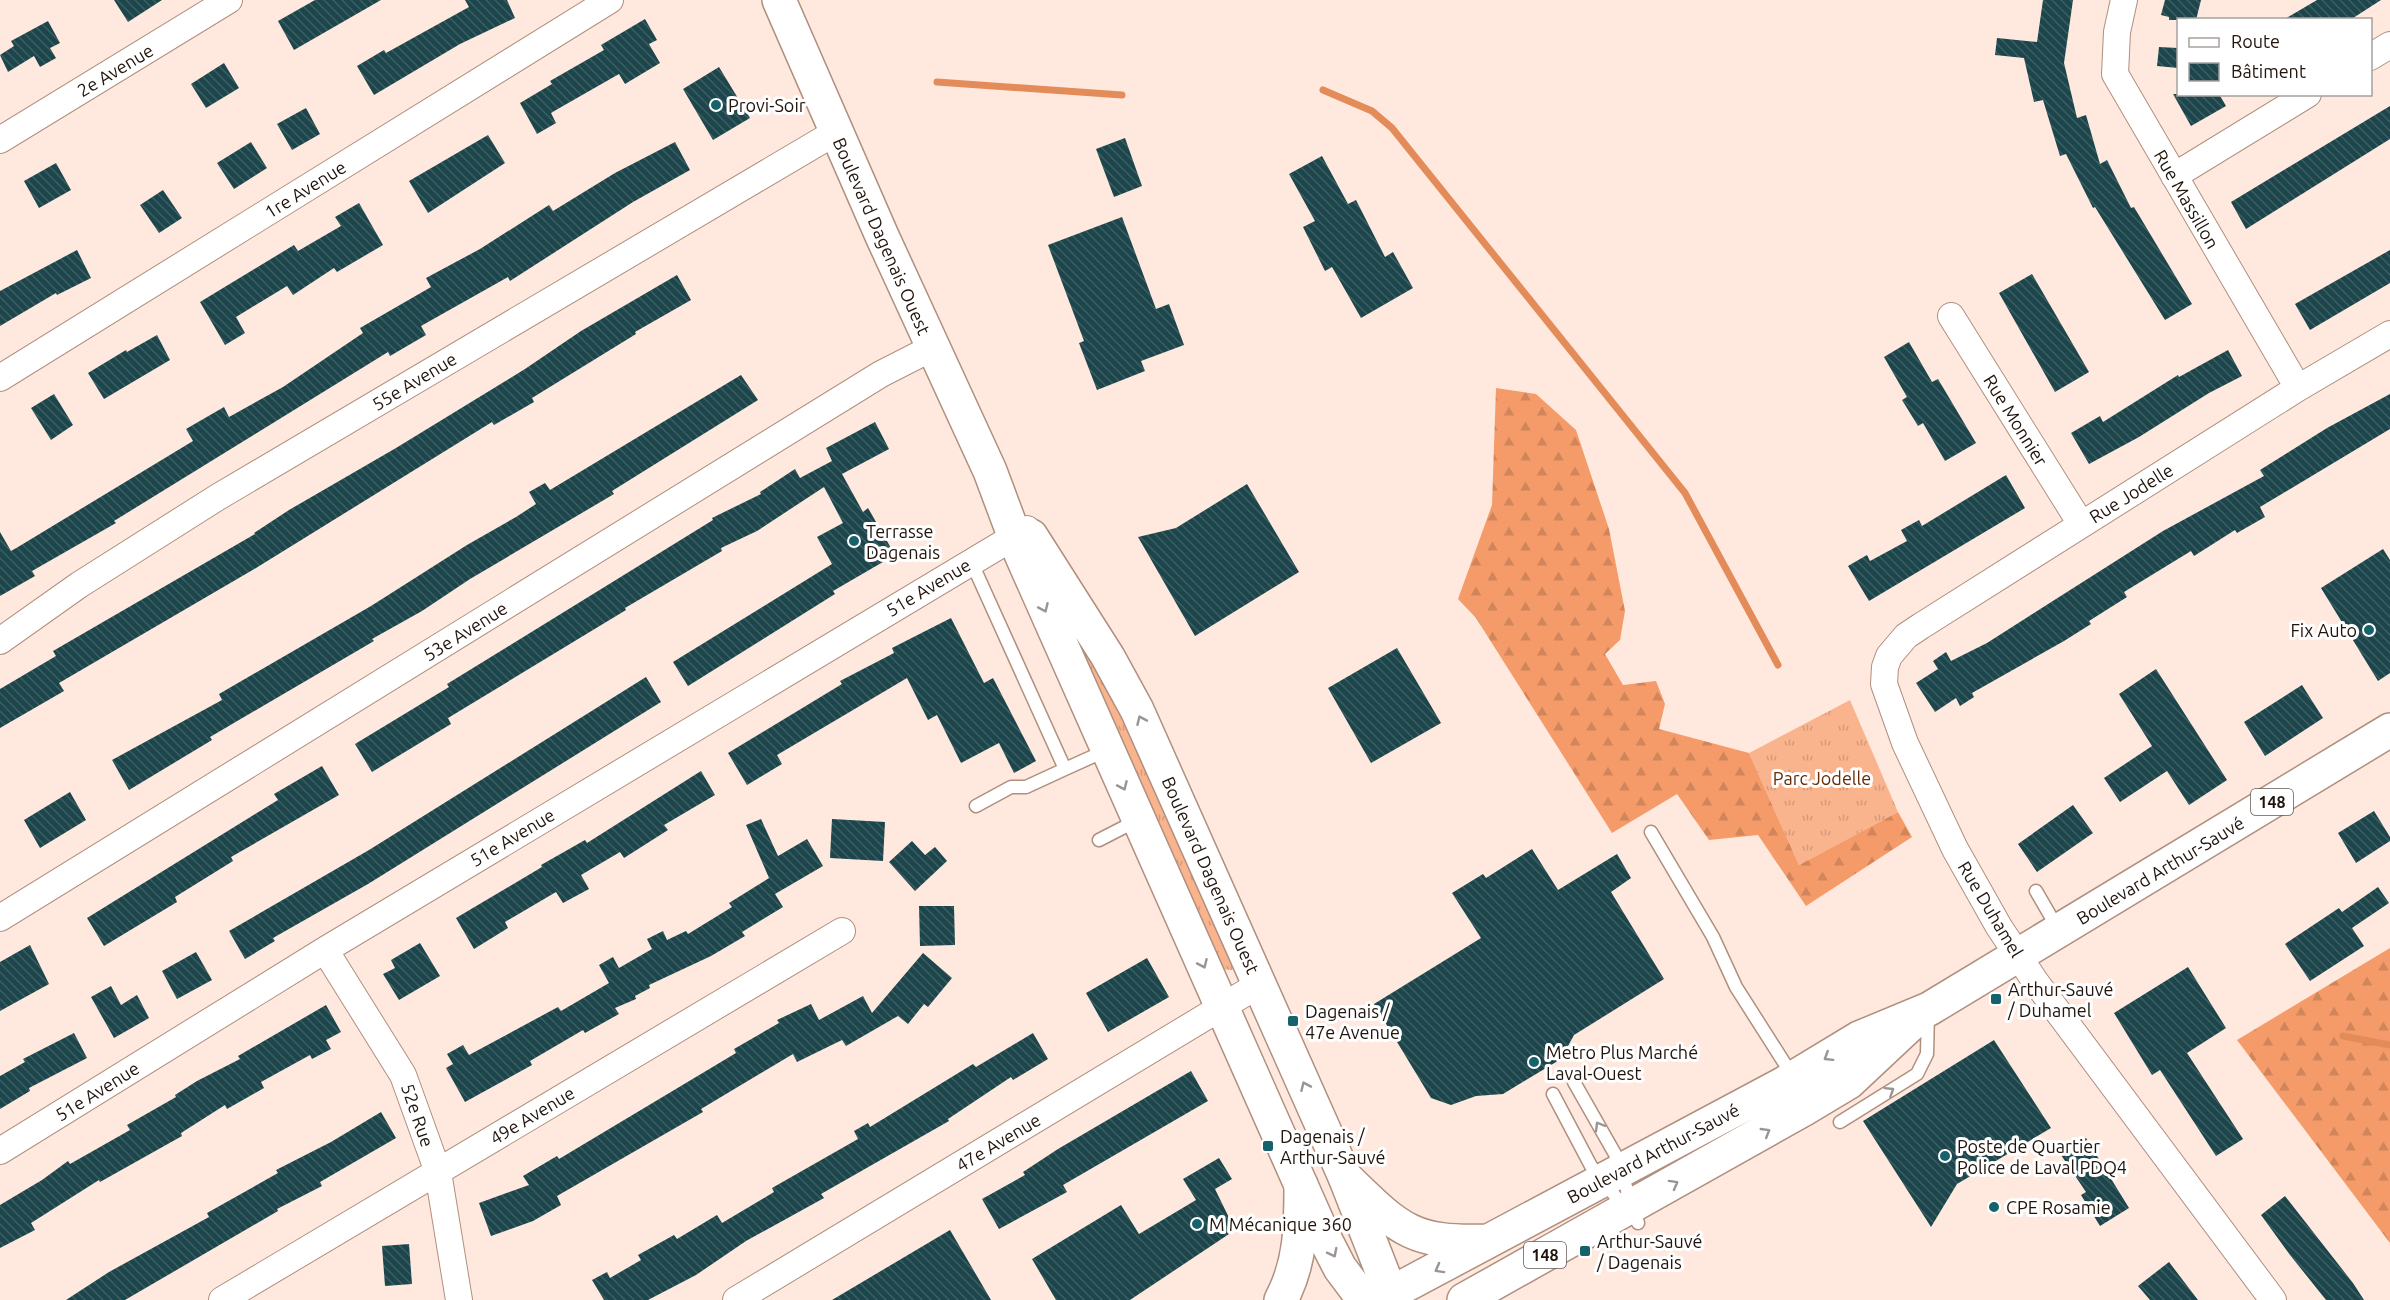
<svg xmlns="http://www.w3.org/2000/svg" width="2390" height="1300" font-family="Ubuntu,sans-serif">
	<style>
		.grass { fill: url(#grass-tufts) }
		.forest { fill: url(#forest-firs) }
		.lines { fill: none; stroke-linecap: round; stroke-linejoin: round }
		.stream { stroke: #e38c5a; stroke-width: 7 }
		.building { fill: url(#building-back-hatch) }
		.lane-casing { stroke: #b08f7e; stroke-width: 15 }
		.street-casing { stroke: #b08f7e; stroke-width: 28 }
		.secondary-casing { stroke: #b08f7e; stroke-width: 36 }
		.primary-casing { stroke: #b08f7e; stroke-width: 36 }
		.lane { stroke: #fff; stroke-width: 12 }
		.street { stroke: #fff; stroke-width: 26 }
		.secondary { stroke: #fff; stroke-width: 33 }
		.primary { stroke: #fff; stroke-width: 33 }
		.oneway { stroke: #9b9592 }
		.poi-dot { fill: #15626c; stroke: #fff; stroke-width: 2 }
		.labels { text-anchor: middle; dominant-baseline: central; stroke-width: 6; stroke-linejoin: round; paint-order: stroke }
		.shield { fill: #fff; stroke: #635a56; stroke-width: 1.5 }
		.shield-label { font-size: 16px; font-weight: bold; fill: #20140d }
		.street-label { font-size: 18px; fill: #20140d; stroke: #fff }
		.poi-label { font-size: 18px; fill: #20140d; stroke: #fff; text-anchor: start }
		.park-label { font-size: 18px; fill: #642d06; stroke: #fff }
	</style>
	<defs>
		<pattern id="grass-tufts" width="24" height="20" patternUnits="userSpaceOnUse" patternTransform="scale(1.5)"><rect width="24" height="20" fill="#f9b48e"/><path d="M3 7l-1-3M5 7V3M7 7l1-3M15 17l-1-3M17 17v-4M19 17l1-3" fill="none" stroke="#d59a79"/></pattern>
		<pattern id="forest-firs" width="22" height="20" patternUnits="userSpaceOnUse" patternTransform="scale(1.5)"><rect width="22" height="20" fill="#f49b69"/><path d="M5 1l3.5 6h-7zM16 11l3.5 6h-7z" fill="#d1855a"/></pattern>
		<pattern id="building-back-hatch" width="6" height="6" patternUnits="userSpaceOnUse" patternTransform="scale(1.5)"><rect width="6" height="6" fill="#1c464c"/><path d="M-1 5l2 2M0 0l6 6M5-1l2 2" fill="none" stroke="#3c5d61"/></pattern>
	</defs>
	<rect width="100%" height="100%" fill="#ffe9de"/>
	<path class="grass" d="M1055,595L1129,716L1236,966L1232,970L1220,969Z
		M1850,700L1898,812L1799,865L1749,753Z"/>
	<path class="forest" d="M1496,388L1536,394L1576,430L1609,529L1625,611L1620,640L1605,654L1623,685L1656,681L1665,704L1659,729L1749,753L1799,865L1898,812L1912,837L1806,906L1758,835L1709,840L1677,794L1612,833L1476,618L1458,599L1492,505Z
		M2390,948V1243L2237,1040Z"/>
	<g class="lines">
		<path class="stream" d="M937,82L1122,95
			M1323,90L1372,111L1392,128L1685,493L1778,665
			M2343,1036L2390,1045"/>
	</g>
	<path class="building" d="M114,0H162L128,22Z
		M315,0H381L294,50L278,21Z
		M465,0H507L515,18L460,44L374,95L357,66L384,50L386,53L469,7Z
		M2043,0H2073L2064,63L2077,118L2086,115L2100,164L2107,160L2131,208L2134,207L2192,304L2165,320L2095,207L2093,208L2066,154L2060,156L2043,100L2034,102L2024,58L1995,55L1997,38L2037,42Z
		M2165,0H2201L2196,20H2169V17L2161,15Z
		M2317,0H2381L2350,20H2283Z
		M645,19L657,40L649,44L660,63L625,84L619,74L556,110L551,113L556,123L537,134L520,103L552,84L550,81L604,50L601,45Z
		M48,21L60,43L50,48L56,58L40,67L34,56L8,72L0,55L14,46L11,41Z
		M2159,47L2178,48V68L2157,66Z
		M224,63L239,88L206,108L191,84Z
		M719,67L750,118L713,140L683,89Z
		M2173,94H2219L2226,106L2191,126Z
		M2390,106V139L2246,229L2231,202Z
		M306,108L320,134L292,150L277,124Z
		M488,135L505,163L428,213L409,181Z
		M1125,138L1142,186L1114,197L1096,149Z
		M251,142L267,168L234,189L217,163Z
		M675,142L690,170L633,202L510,281L508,277L421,326L426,335L390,356L388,352L114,521L116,523L32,571L35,576L0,596V532L11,551L18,547L193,441L186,429L224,407L229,417L283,387L363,333L360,328L431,287L426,278L480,249L549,205L553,211L615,173Z
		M1322,156L1348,204L1356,200L1385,257L1393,252L1413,288L1361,318L1332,267L1325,271L1303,227L1315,221L1289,174Z
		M56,163L71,190L39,208L24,181Z
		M163,190L182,218L159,233L140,205Z
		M359,203L383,245L337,272L334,268L293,295L287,286L236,317L245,333L225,345L200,302L294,245L298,251L341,226L335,217Z
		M1122,217L1156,309L1169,304L1184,345L1141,361L1145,371L1097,390L1079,343L1084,341L1048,245Z
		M77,250L91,278L57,295L56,293L0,326V291Z
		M2390,250V283L2310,330L2295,304Z
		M2032,274L2089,372L2055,392L1999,293Z
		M677,275L691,300L635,332L636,334L532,398L534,402L494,425L492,422L256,568L59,683L64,691L0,728V689L56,656L53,651L255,534L254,533L289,510L396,448L525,369L581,331Z
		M157,335L170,360L104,399L88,373L126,350L127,352Z
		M1909,342L1932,382L1938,379L1976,443L1945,461L1923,423L1918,426L1902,400L1907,397L1884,357Z
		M2228,350L2242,376L2209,393L2139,437L2089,464L2071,433L2100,416L2103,422L2178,375L2179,377Z
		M741,375L758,400L612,491L614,494L470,579L422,611L372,639L374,641L210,737L212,740L129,790L112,760L222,700L219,694L371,606L467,545L516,517L536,504L529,492L545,483L550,490Z
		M54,394L73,425L51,440L31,408Z
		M2390,394V429L2260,507L2265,517L2237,533L2235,530L2194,556L2191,551L2124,592L2127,597L2089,621L2091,624L2064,641L1972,693L1974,697L1960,706L1956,698L1935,712L1916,683L1938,669L1933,661L1946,652L1951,661L1987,643L2163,531L2264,476L2260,470L2327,428Z
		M875,422L889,449L842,474L863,512L868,508L895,555L833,591L835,594L688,686L673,662L832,564L817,537L843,523L824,487L757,531L721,548L722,551L625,608L626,610L448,718L451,724L372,772L355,744L449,687L447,684L713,520L712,518L761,494L760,492L795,469L800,478L832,461L826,448Z
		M2006,475L2025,508L1869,601L1848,566L1867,555L1870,561L1907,541L1901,530L1919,520L1922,526Z
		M1247,484L1299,572L1195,636L1138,537L1176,528Z
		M2383,549L2390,560V673L2378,681L2321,588Z
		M951,618L984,683L993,678L1036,761L1014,773L999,743L961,763L937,715L928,720L907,678L777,755L782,764L747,785L728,753L842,684L840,681L894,653L892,648Z
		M1397,648L1441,723L1371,763L1328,688Z
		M2156,669L2227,780L2189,805L2167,771L2120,802L2104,778L2152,746L2119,694Z
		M646,677L661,702L368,884L273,938L275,941L245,959L229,931L369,850Z
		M2302,685L2323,718L2265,756L2244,722Z
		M322,766L339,795L231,857L233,861L175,897L177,902L104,946L87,918L278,800L274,794Z
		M701,771L715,795L664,825L668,830L624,858L620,852L581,875L589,889L563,903L556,892L505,922L508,928L474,949L456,918L542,867L541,865L585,840L587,843Z
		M70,792L86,820L40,848L24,820Z
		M2073,805L2093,833L2037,872L2018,844Z
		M2374,811L2390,837V841L2356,863L2338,833Z
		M761,819L778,856L807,839L823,866L775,894L783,907L742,932L745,936L711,956L649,985L650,988L635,996L636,999L615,1008L619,1014L585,1033L583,1030L530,1061L532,1065L465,1102L446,1068L453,1064L447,1054L463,1045L469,1055L558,1007L561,1011L609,983L599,965L613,957L619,968L652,949L647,939L663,931L667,940L686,931L688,934L732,907L729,903L769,878L746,825Z
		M832,819L885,822L883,861L830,858Z
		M912,841L925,855L935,847L947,861L915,891L889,862Z
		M1532,849L1558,890L1617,854L1631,878L1611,892L1664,979L1574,1035L1561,1059L1503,1094L1476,1096L1451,1105L1431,1098L1374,1004L1481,938L1452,893L1483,874L1486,878Z
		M2378,887L2389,903L2352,928L2364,946L2310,981L2285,944L2339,908L2342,912Z
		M919,906H954L955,945L920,946Z
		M420,943L440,976L399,1000L383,974L395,968L391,960Z
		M30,945L49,984L0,1011V962Z
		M196,952L212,980L177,999L162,971Z
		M923,953L952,978L928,1007L924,1004L908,1024L898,1016L846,1046L842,1040L797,1062L793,1054L701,1109L703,1112L557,1196L561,1205L533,1221L491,1236L479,1203L529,1185L523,1176L557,1156L559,1159L736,1053L734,1049L779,1023L777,1020L811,1004L819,1020L863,996L872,1013Z
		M1147,958L1169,997L1108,1032L1086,993Z
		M2188,967L2226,1028L2187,1053L2243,1139L2216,1156L2160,1070L2152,1075L2114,1013Z
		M111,986L121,1005L137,995L149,1018L114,1038L91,997Z
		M326,1005L341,1032L326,1040L331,1049L312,1059L310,1055L261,1082L264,1088L227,1109L225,1105L181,1133L182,1136L100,1182L99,1180L31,1223L35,1230L0,1248V1205L42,1180L68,1161L70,1164L130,1130L127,1125L176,1097L175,1095L197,1081L240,1059L238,1056Z
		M74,1033L87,1058L29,1088L30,1091L0,1109V1076L25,1062L23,1059Z
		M1033,1033L1048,1059L1013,1080L1011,1077L948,1119L949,1121L821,1194L824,1198L746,1241L696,1275L648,1300H604L592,1280L607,1272L610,1278L641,1260L638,1255L674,1235L677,1239L717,1215L722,1223L774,1192L772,1188L858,1139L854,1131L868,1123L870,1127L973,1064L976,1067Z
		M1994,1040L2051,1128L1957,1184L1931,1227L1863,1121Z
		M1191,1071L1208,1101L1063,1185L1067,1192L999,1229L982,1199L1025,1175L1023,1172L1058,1149Z
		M381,1112L396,1138L320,1182L322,1186L277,1209L278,1211L125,1300H66L109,1272L209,1217L207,1213L278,1173L276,1170L331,1142Z
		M2086,1138L2129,1208L2100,1226L2081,1195L2086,1192L2061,1155Z
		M1219,1158L1232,1179L1215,1189L1235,1230L1130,1300H1056L1032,1259L1121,1205L1139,1234L1196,1200L1183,1179Z
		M2285,1196L2353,1283L2364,1300H2326L2290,1255L2261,1215Z
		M950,1230L991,1300H832Z
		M409,1244L412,1284L385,1286L382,1246Z
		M2169,1262L2198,1300H2150L2138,1286Z"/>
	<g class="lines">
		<g class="lane-casing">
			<path id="lane" d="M971,561L1065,769L1107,750
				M976,806L1011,787H1026L1065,769
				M1651,832L1713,937L1736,987L1785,1064L1795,1074
				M1099,840L1138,820
				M2036,891L2058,929
				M1574,1082L1615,1154L1638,1223
				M1553,1094L1591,1166L1624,1207
				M1840,1122L1917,1074L1927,1054L1928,1012"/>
		</g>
		<g class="street-casing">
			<path id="street" d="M2124,0L2117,32L2115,74L2298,388
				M2370,57L2390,45
				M0,140L229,0
				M2174,176L2308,94
				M1951,316L2081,524
				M0,378L610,0
				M0,641L79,585L218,497L836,132
				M0,918L881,374L932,348
				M325,950L403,1075L438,1172L459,1300
				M0,1151L325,950L1027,529
				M222,1300L842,931
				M736,1300L1260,984
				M2273,1300L2035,981L1999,927L1955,849L1905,743L1884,684L1885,667L1889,656L1906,636L1921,626L2298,388L2390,334"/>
		</g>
		<g class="secondary-casing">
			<path id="secondary" d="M779,0L882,236L990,471L1021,554L1324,1237L1340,1268L1364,1300
				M1031,536L1108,657L1137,710L1345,1177L1385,1279L1389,1300"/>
		</g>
		<g class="primary-casing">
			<path id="primary" d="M1345,1177C1398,1228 1410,1244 1487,1241
				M1281,1300C1301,1263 1301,1225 1301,1185
				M1378,1300L1783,1084L1859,1038L1929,1009L2390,730
				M1464,1300L1804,1109L1849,1082L1912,1023"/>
		</g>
		<use href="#lane" class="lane"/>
		<use href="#street" class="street"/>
		<use href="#secondary" class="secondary"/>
		<use href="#primary" class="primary"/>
	</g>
	<defs><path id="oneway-chevron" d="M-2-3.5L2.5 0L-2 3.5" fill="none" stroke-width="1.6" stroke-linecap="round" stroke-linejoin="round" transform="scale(1.5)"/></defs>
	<g class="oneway">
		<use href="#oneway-chevron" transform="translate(1044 608) rotate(66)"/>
		<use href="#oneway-chevron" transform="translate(1141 720) rotate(-114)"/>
		<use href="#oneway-chevron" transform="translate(1123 786) rotate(66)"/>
		<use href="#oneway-chevron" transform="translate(1203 964) rotate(66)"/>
		<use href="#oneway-chevron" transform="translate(1828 1057) rotate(148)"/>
		<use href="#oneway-chevron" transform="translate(1305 1086) rotate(-114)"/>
		<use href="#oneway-chevron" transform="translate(1890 1091) rotate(-32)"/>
		<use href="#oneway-chevron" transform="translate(1599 1126) rotate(-120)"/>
		<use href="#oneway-chevron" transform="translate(1766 1132) rotate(-31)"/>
		<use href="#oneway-chevron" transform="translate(1674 1184) rotate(-29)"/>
		<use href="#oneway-chevron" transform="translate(1333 1253) rotate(63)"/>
		<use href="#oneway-chevron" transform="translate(1439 1269) rotate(151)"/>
	</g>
	<g class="poi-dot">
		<circle cx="716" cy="105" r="6"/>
		<circle cx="854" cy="541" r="6"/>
		<circle cx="2369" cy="630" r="6"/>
		<rect x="1990" y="993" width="12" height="12" rx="3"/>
		<rect x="1287" y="1015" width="12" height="12" rx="3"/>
		<circle cx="1534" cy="1062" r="6"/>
		<rect x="1262" y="1140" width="12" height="12" rx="3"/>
		<circle cx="1945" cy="1156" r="6"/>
		<circle cx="1994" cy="1207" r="6"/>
		<circle cx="1197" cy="1224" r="6"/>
		<rect x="1579" y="1245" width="12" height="12" rx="3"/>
	</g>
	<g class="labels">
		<g class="shield">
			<rect x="2251" y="789" width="42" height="26" rx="4.5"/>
			<rect x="1524" y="1242" width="42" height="26" rx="4.5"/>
		</g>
		<g class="shield-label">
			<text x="2272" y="802">148</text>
			<text x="1545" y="1255">148</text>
		</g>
		<g class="street-label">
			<text transform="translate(115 70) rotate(-31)">2e Avenue</text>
			<text transform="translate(305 189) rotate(-32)">1re Avenue</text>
			<text transform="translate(2187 199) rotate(60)">Rue Massillon</text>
			<text transform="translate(882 236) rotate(66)">Boulevard Dagenais Ouest</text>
			<text transform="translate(414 381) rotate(-31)">55e Avenue</text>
			<text transform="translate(2016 420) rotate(58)">Rue Monnier</text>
			<text transform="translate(2131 493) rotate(-32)">Rue Jodelle</text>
			<text transform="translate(928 587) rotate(-31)">51e Avenue</text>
			<text transform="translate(465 631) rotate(-32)">53e Avenue</text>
			<text transform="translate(512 837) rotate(-31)">51e Avenue</text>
			<text transform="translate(2160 870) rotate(-31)">Boulevard Arthur-Sauvé</text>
			<text transform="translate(1211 875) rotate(66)">Boulevard Dagenais Ouest</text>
			<text transform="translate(1991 909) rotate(59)">Rue Duhamel</text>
			<text transform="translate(97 1091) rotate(-32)">51e Avenue</text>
			<text transform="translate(418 1115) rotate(71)">52e Rue</text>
			<text transform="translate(532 1115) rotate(-31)">49e Avenue</text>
			<text transform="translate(998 1142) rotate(-31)">47e Avenue</text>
			<text transform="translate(1653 1153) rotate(-28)">Boulevard Arthur-Sauvé</text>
		</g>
		<g class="poi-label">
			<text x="728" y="105">Provi-Soir</text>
			<text x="866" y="531">Terrasse<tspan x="866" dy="21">Dagenais</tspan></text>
			<text x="2357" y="630" text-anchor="end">Fix Auto</text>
			<text x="2008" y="989">Arthur-Sauvé<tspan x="2008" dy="21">/ Duhamel</tspan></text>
			<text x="1305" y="1011">Dagenais /<tspan x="1305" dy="21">47e Avenue</tspan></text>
			<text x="1546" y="1052">Metro Plus Marché<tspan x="1546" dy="21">Laval-Ouest</tspan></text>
			<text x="1280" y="1136">Dagenais /<tspan x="1280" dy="21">Arthur-Sauvé</tspan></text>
			<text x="1957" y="1146">Poste de Quartier<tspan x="1957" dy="21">Police de Laval PDQ4</tspan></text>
			<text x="2006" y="1207">CPE Rosamie</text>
			<text x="1209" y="1224">M Mécanique 360</text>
			<text x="1597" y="1241">Arthur-Sauvé<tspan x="1597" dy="21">/ Dagenais</tspan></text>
		</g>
		<g class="park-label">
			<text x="1822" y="778">Parc Jodelle</text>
		</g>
	</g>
	<rect x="2177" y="18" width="195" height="78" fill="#ffffff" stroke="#a6a19e" stroke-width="1.5"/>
	<rect x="2189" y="38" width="30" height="9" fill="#ffffff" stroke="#a6a19e" stroke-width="1.5"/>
	<text x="2231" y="48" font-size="18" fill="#20140d">Route</text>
	<rect x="2189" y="63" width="30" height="18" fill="url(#building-back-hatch)" stroke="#a6a19e" stroke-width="1.5"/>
	<text x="2231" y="78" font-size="18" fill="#20140d">Bâtiment</text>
</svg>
